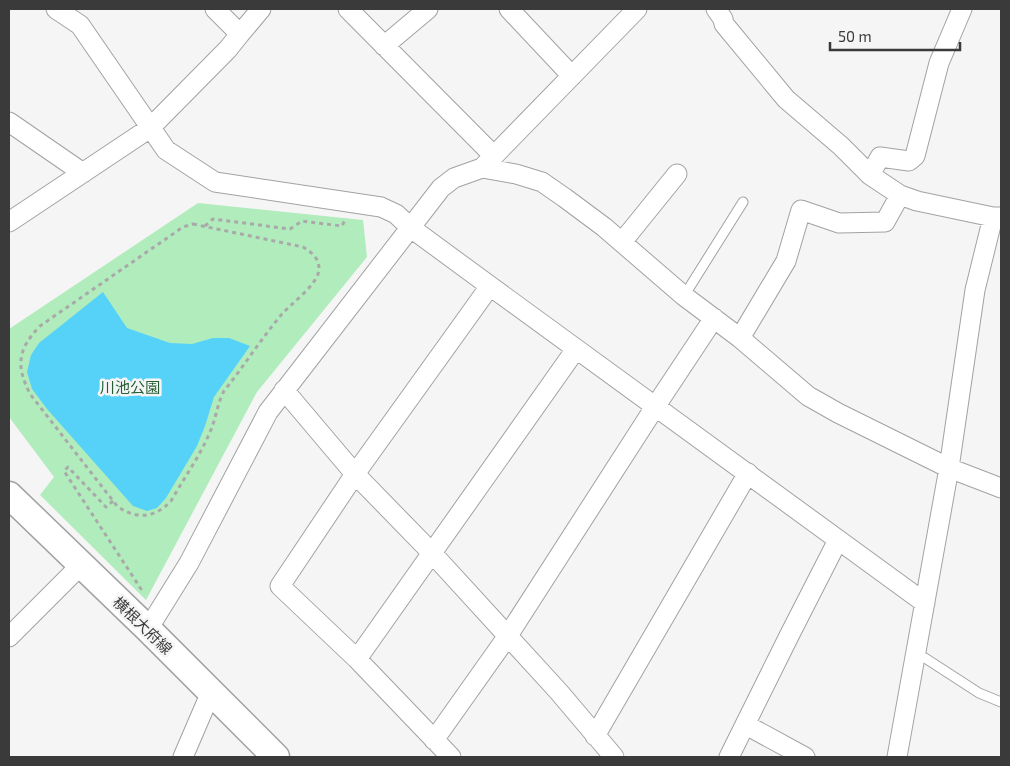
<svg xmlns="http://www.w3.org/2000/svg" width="1010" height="766" font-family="'Exo 2','Noto Sans JP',sans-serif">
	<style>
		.green { fill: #b1ecbc }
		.water { fill: #56d2f9 }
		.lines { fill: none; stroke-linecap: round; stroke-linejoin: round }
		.service-casing { stroke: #a2a2a3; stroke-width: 11 }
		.minor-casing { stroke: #a2a2a3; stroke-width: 21 }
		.secondary-casing { stroke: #a2a2a3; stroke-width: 29 }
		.path { stroke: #a9a9aa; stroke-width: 3; stroke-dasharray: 4 4; stroke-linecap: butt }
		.service { stroke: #fff; stroke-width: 9 }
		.minor { stroke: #fff; stroke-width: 19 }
		.secondary { stroke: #fff; stroke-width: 26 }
		.labels { text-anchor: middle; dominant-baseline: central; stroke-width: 5; stroke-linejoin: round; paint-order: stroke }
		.park-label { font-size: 15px; fill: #255e35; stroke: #f5f5f6 }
		.street-label { font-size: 15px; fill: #3a3a3b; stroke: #f5f5f6 }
	</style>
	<rect width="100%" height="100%" fill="#f5f5f6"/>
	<path class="green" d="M198,203L363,220L367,257L257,392L146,600L40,495L54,477L9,417V329Z"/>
	<path class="water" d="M103,292L127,328L170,343L192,344L213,338H229L250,346L214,397L205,426L197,446L166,498L157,508L147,511L133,506L47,409L32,389L27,372L31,355L39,343Z"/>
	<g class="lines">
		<g class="service-casing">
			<path id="service" d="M684,296L743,202
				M915,657L925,658L979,693L1001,702"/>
		</g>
		<g class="minor-casing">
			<path id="minor" d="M56,9L80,25L166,150L215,182L381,207L396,214L411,228L490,286L925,603
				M215,9L240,34L261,9
				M348,9L494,156
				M509,9L572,76
				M716,9L723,19L724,24L786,99L841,146L870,175L900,195L917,201L993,217H1001
				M384,46L428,9
				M9,122L83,173
				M482,168L516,174L542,182L565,198L604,227L684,296L740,338L808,396L838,413L949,468L1001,488
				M870,175L880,157L909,161L915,156L939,63L962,9
				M9,222L150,128L228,49L240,34
				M622,242L677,174
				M740,338L786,261L801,210L839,223L885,222L900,195
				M284,390L355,474L431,552L559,692L614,757
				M148,629L189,563L268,412L441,188L454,178L482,168L637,9
				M9,637L81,565
				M357,659L576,349
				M746,725L805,757
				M595,736L748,473
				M434,740L507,637L655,407L714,318
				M183,757L211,692
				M451,757L357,659L280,586L355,474L490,286
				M729,757L790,634L838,540
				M897,757L949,468L975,290L993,217"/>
		</g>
		<g class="secondary-casing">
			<path id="secondary" d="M9,495L148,629L276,757"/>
		</g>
		<path class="path" d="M193,224L303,247C313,253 322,261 318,274C313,288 292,303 282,314C261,339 244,366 224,391C217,404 216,419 210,432C200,456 184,478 171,501C155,518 136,520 117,506L30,394C16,366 17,350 40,326L183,227Z
			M205,226L213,219L290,229L302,221L342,226L346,218
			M113,501L106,507L68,467L64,471L141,589L138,592"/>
		<use href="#service" class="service"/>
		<use href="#minor" class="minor"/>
		<use href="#secondary" class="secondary"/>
	</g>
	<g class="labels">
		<g class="park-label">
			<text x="130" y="387">川池公園</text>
		</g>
		<g class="street-label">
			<text transform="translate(143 625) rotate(44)">横根大府線</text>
		</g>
	</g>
	<rect width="1010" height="766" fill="none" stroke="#3a3a3b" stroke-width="20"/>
	<path d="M830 42v8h130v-8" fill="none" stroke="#3a3a3b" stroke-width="2.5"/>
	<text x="838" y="42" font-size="15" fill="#3a3a3b" stroke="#f5f5f6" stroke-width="4" paint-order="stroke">50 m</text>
</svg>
